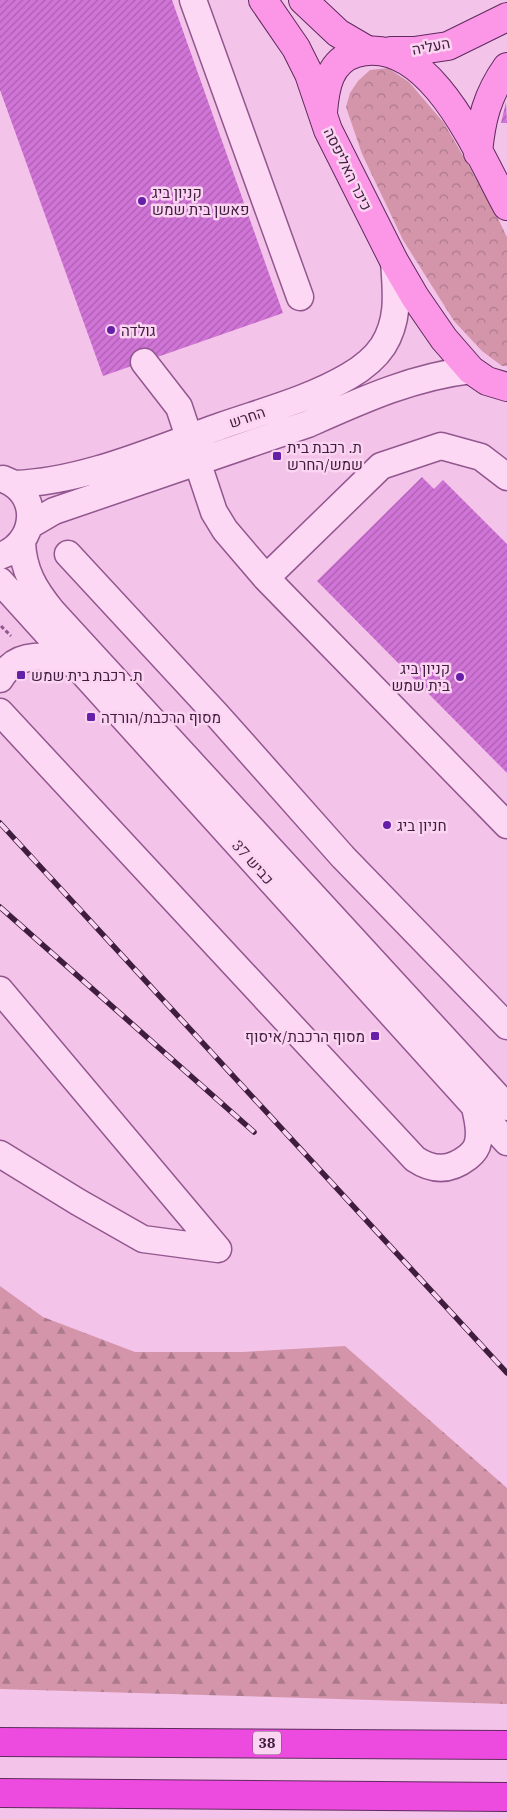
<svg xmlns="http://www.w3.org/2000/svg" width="507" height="1819" font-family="'IBM Plex Serif',Heebo,serif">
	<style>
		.forest { fill: url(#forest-firs) }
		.park { fill: url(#park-crowns) }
		.building { fill: url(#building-hatch) }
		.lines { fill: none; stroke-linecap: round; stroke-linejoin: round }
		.minor-casing { stroke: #91578e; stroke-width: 29 }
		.major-casing { stroke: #5e2b5e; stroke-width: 30 }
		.highway-casing { stroke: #5e2b5e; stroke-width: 30 }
		.path { stroke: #91578e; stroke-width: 3; stroke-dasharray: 4 2.5; stroke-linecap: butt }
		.minor { stroke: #fdd8f4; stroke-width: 26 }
		.major { stroke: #fb97e6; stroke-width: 28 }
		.highway { stroke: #ed4adf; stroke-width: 28 }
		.rail-casing { stroke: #3f1d3f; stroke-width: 5.5 }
		.rail { stroke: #fad4f1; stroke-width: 4; stroke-dasharray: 11; stroke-linecap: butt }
		.poi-dot { fill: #661fa8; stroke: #fad4f1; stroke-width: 2 }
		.labels { text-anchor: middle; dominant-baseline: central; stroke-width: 5; stroke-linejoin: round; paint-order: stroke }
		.shield { fill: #fad4f1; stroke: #775474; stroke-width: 1 }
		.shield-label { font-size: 14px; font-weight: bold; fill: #3f1d3f }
		.street-label { font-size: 15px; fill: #3f1d3f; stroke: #fad4f1 }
		.poi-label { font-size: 15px; fill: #3f1d3f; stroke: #fad4f1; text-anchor: start }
	</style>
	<defs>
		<pattern id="forest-firs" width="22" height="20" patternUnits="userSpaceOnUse" patternTransform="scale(1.25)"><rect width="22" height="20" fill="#d495ab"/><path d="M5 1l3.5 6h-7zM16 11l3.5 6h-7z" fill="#ad798d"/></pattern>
		<pattern id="park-crowns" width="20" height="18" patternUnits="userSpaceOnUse" patternTransform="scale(1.25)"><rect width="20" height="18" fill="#d495ab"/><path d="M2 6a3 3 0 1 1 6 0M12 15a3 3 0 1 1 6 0" fill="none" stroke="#ad798d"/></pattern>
		<pattern id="building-hatch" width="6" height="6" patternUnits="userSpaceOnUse" patternTransform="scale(1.25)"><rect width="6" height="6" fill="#d174d7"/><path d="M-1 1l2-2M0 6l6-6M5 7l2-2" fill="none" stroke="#ab5fb0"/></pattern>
	</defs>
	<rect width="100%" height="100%" fill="#f4c3e9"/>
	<path class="forest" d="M0,1286L43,1317L135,1352H242L345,1346L507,1488V1704L0,1689Z"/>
	<path class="park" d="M388,68L409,82L444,123L491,204L507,237V366H502L482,351L454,321L403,240L362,154L346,107L350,93L358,81L370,70Z"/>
	<path class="building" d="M0,0H172L283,313L103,376L0,90Z
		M506,102L507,123H501Z
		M422,477L434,489L443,480L507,544V773L317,581Z"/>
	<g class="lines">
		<g class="minor-casing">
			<path id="minor" d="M193,0L300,297
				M144,362L179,407L214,512L225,530L266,578L507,825
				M14,484C83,482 156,449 221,426C264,411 310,399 349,376C361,369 375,358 383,346C400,319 396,291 394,261
				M30,525L54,511L308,424C362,400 412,377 471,370
				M22,542C23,571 35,590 52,611L507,1107
				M68,554L217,715L343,857L507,1026
				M0,556C37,544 42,493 3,479
				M266,578L381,466L441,446L481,457L507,477
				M0,581L507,1142
				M0,679C18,649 47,655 76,665
				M0,712L415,1159C433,1171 450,1171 468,1157C473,1153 477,1148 478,1142C481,1130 477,1118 475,1107
				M0,990L218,1249L143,1239L78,1202L0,1154"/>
		</g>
		<g class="major-casing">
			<path id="major" d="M263,0L296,48L309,74L328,130L394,261L415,297L444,339L471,370L487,381L507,387
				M303,0L338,33L367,50
				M391,51H414L448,46L507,17
				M323,112C325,88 329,61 356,53C430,32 479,155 507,206
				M478,153C481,120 487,95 507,67"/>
		</g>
		<g class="highway-casing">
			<path id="highway" d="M0,1742L507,1745
				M0,1793L507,1797"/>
		</g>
		<path class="path" d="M1,626L11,636"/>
		<use href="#minor" class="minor"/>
		<use href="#major" class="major"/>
		<use href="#highway" class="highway"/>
		<g class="rail-casing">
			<path id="rail" d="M0,823L507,1373
				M0,907L254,1132"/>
		</g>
		<use href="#rail" class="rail"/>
	</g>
	<g class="poi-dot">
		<circle cx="142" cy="201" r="5"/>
		<circle cx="111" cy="330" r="5"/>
		<rect x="272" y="451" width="10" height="10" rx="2.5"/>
		<rect x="16" y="670" width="10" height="10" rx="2.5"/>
		<circle cx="460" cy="677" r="5"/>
		<rect x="86" y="712" width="10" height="10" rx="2.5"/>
		<circle cx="387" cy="825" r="5"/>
		<rect x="370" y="1031" width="10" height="10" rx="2.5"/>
	</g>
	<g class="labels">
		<rect class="shield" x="253" y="1731.5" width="28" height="23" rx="4"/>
		<g class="shield-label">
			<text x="267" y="1743">38</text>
		</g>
		<g class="street-label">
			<text transform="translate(431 46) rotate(-11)">העליה</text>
			<text transform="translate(348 169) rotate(64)">כיכר האליפסה</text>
			<text transform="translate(247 417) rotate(-19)">החרש</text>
			<text transform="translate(253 862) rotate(48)">כביש 37</text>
		</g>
		<g class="poi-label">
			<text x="152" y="192">קניון ביג<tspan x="152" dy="17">פאשן בית שמש</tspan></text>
			<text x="121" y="330">גולדה</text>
			<text x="287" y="447">ת. רכבת בית<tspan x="287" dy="17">שמש/החרש</tspan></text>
			<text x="450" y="668" text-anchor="end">קניון ביג<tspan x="450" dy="17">בית שמש</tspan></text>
			<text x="31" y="675">ת. רכבת בית שמש</text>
			<text x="101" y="717">מסוף הרכבת/הורדה</text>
			<text x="397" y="825">חניון ביג</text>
			<text x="365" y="1036" text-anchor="end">מסוף הרכבת/איסוף</text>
		</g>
	</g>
</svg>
